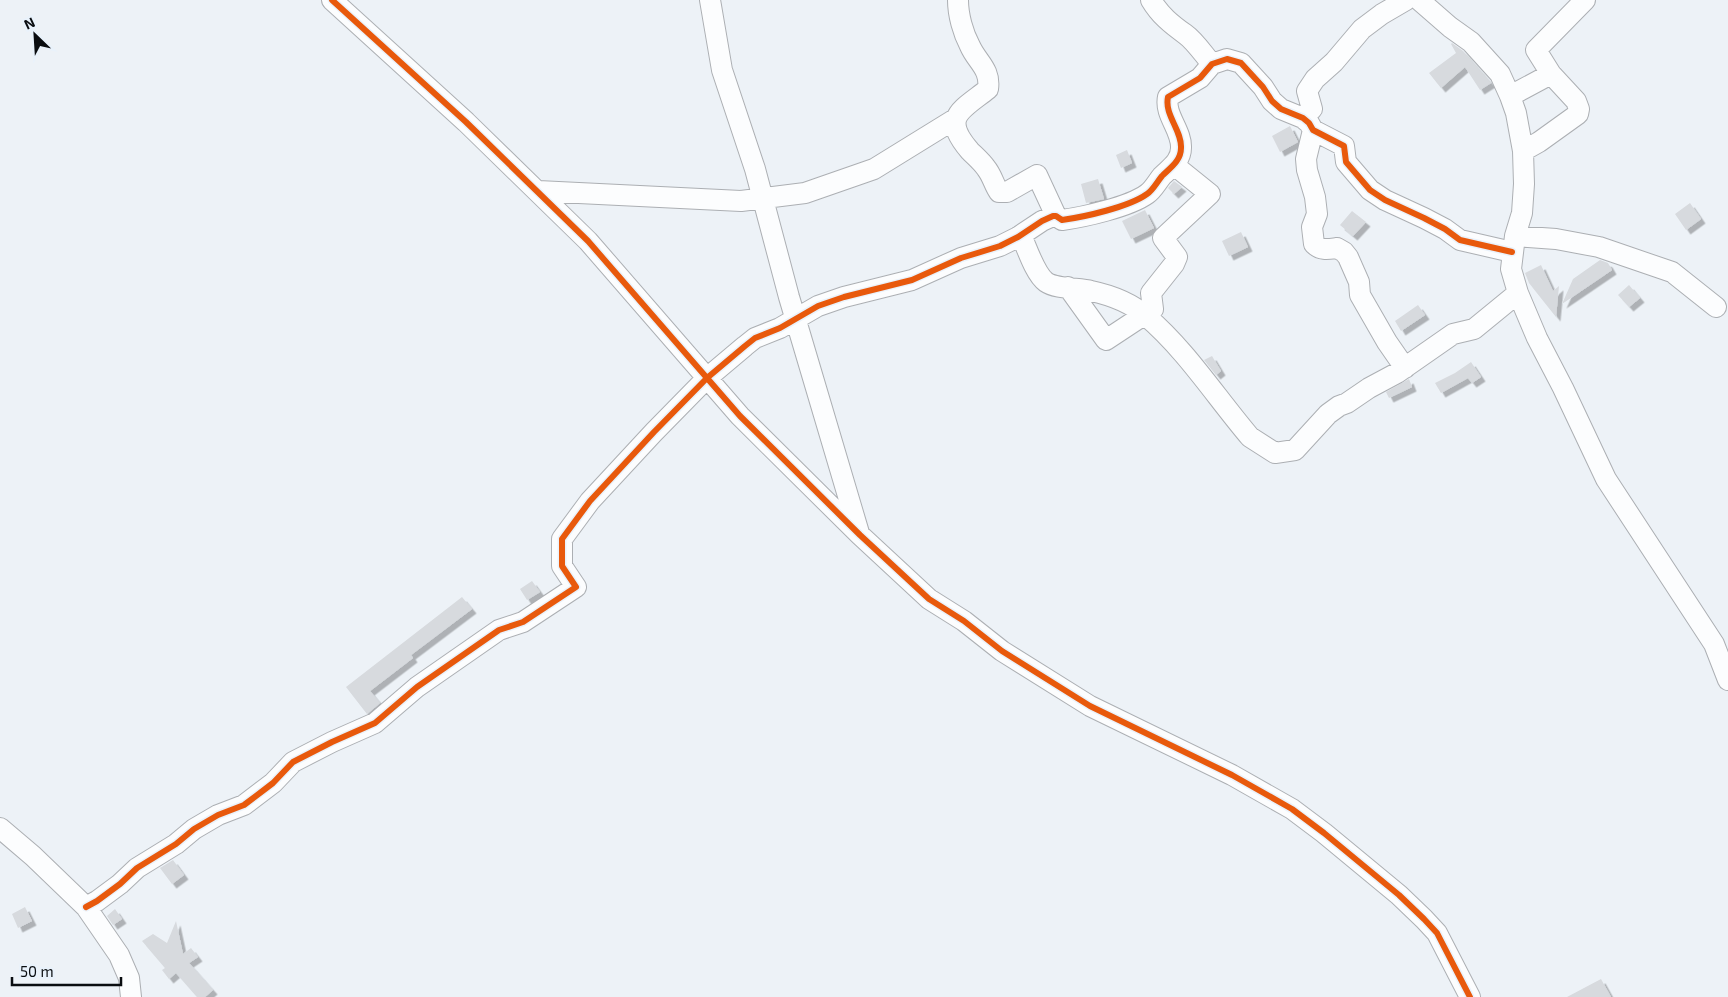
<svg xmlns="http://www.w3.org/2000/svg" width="1728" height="997" font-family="'Exo 2',sans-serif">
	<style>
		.building { fill: #d7dade; filter: url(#shadow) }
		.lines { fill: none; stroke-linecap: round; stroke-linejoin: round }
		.minor-casing { stroke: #acafb3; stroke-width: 22 }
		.minor { stroke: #fcfdfe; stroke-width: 20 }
		.cycleway-casing { stroke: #e9f2fb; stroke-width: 9 }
		.cycleway { stroke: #e8590c; stroke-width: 6 }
	</style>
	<defs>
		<filter id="shadow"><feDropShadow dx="4.5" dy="4.5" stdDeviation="0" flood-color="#0004"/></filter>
	</defs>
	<rect width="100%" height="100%" fill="#edf2f7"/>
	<path class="building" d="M1452,43L1463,51L1491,83L1480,90L1465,67L1441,88L1429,73L1456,53L1451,44Z
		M1290,126L1298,142L1280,152L1272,136Z
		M1127,150L1132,163L1121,168L1116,155Z
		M1098,179L1104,199L1086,203L1081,184Z
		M1174,181L1182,187L1174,194L1168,188Z
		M1690,203L1701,219L1686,230L1675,214Z
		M1145,210L1154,228L1131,239L1122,221Z
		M1352,211L1366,222L1353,236L1340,225Z
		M1241,232L1248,247L1229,256L1222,241Z
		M1600,260L1608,263L1612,270L1562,304L1573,279Z
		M1541,265L1553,291L1559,286L1556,317L1529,283L1525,273Z
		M1629,285L1640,298L1629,307L1618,295Z
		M1418,305L1425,315L1401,331L1395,321Z
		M1212,356L1221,371L1216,375L1204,360Z
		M1471,362L1481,377L1472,383L1468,378L1441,393L1435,383L1455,373Z
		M1409,379L1412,387L1389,398L1386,392Z
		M532,581L540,592L527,600L520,589Z
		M462,597L472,609L411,655L413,658L370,691L380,703L367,714L346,687Z
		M173,860L184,875L172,884L160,868Z
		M25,907L32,921L18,928L12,914Z
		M115,909L122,919L113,925L107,916Z
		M176,921L183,954L191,948L198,957L189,963L213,990L205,997H197L176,973L169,979L162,970L165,968L142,941L153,934L167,943Z
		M1601,979L1611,997H1567Z"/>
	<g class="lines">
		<g class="minor-casing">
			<path id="minor" d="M332,0L466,122L588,241L740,416L860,535L929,599L964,621L1002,651L1090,706L1232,775L1292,809L1324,833L1399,895L1424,919L1437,933L1470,997
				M710,0L722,70L755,169L789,297L859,533
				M958,0C958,15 963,33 970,46C977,62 991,69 988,89C960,111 941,117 970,151C975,156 982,162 986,168C992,175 994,185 999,192H1007L1037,175L1056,216
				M1151,0C1160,15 1171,24 1185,34C1195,41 1204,55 1212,64
				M1419,0L1450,27L1471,42L1500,74L1510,96L1516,113L1523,151L1524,184L1522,213L1515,236L1511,269L1518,293L1537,338L1563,388L1606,479L1714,644L1728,680
				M1510,96L1551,74
				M1303,118L1312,109L1307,91L1315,79L1334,62L1362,29L1382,14L1406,0
				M1313,130L1306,159L1307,170L1315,197L1317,214L1312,227L1314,244C1321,251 1329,249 1337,248L1344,252L1348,257L1359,282L1360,295L1387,342L1405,368
				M1523,151L1539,142L1578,114L1579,109L1576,101L1551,74L1536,50L1585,0
				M538,191L741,201L805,193L874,169L955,119
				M1021,235C1027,248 1035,274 1046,282C1056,289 1079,288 1091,291C1110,295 1131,303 1146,316C1186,350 1216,397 1250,437L1275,453L1295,450L1328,414L1339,406L1347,403L1369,388L1397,373L1453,334L1474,329L1518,293
				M1515,236L1556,239L1599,247L1672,272L1716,307
				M1068,287L1106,340L1153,309L1151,293L1174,264L1177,257L1163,238L1210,194L1174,165
				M0,828L33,856L86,907L119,955L129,978L131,997
				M86,907L97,901L120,884L137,868L176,844L194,829L218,815L244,805L273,783L293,762L332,742L375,723L417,687L499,630L523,622L576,587L562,566V539L590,501L654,432L707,378L745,346L755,338L780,328L818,306L844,297L912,280L961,258L1000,246L1018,237L1042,221L1053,216H1056L1062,220C1084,217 1129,207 1147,194C1153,190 1157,182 1162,176C1170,168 1181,161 1181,148C1182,130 1164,115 1168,97L1200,78L1212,64L1227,59L1241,63L1263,87L1272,101L1281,109L1303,118L1309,123L1313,130L1344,146L1346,162L1370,190L1385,200L1424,218L1445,229L1460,240L1512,252"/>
		</g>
		<use href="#minor" class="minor"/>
		<g class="cycleway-casing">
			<path id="cycleway" d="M332,0L466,122L588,241L740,416L860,535L929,599L964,621L1002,651L1090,706L1232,775L1292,809L1324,833L1399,895L1424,919L1437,933L1470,997
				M86,907L97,901L120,884L137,868L176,844L194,829L218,815L244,805L273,783L293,762L332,742L375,723L417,687L499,630L523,622L576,587L562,566V539L590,501L654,432L707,378L745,346L755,338L780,328L818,306L844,297L912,280L961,258L1000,246L1018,237L1042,221L1053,216H1056L1062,220C1084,217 1129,207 1147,194C1153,190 1157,182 1162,176C1170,168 1181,161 1181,148C1182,130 1164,115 1168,97L1200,78L1212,64L1227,59L1241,63L1263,87L1272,101L1281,109L1303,118L1309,123L1313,130L1344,146L1346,162L1370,190L1385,200L1424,218L1445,229L1460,240L1512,252"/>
		</g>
		<use href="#cycleway" class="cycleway"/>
	</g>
	<g transform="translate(35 35) rotate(335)" stroke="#e9f2fb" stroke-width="4" paint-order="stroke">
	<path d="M0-4L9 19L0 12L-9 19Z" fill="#0a0d10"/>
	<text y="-8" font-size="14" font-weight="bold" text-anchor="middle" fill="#0a0d10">N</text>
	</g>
	<path d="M12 977v8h109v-8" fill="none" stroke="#0a0d10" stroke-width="2.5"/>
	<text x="20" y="977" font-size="15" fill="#0a0d10" stroke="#e9f2fb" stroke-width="4" paint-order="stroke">50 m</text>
</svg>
